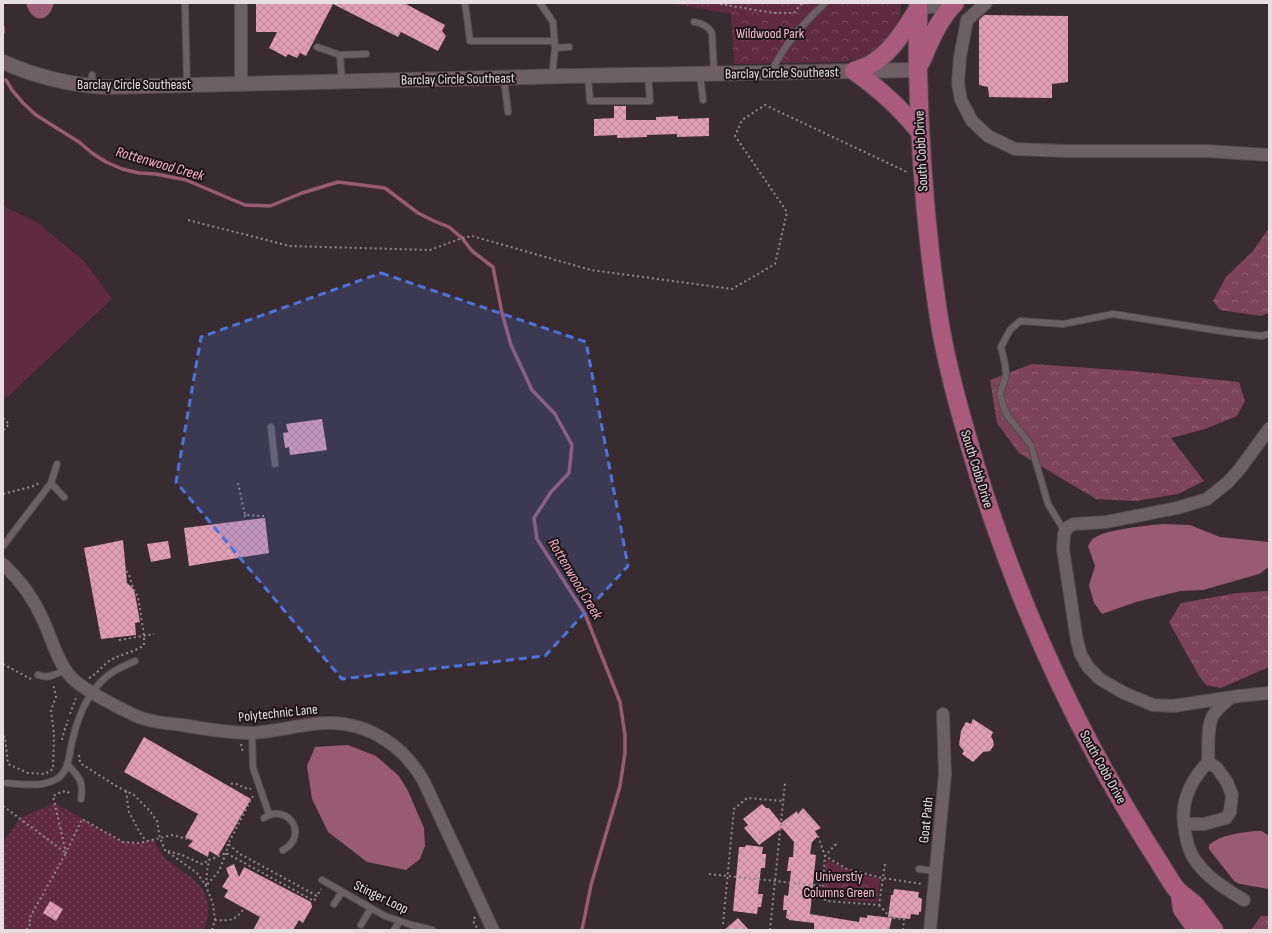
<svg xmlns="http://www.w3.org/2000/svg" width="1272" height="933" font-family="'Sofia Sans Condensed',sans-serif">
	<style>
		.grass { fill: url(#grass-dots) }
		.forest { fill: url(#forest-crowns) }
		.park { fill: url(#park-crowns) }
		.garden { fill: #602b40 }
		.water { fill: #985b71 }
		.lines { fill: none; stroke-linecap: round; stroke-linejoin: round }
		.stream { stroke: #985b71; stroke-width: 3.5 }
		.building { fill: url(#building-cross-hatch) }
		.service-casing { stroke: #53494c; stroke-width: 8 }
		.minor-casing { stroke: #53494c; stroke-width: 14 }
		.tertiary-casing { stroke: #53494c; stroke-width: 16 }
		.primary-casing { stroke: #53494c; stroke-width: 20 }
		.path { stroke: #92888b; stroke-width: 2; stroke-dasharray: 2 3; stroke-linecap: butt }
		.service { stroke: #6d5f63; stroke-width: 6 }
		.minor { stroke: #6d5f63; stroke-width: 12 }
		.tertiary { stroke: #6d5f63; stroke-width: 14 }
		.primary { stroke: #aa5a7a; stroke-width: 18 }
		.marked { fill: #4f72da; fill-opacity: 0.2; stroke: #4f72da; stroke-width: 3; stroke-dasharray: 8 5; stroke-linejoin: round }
		.labels { text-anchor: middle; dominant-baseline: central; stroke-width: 4; stroke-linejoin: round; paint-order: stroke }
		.park-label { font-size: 14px; fill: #f8bfd1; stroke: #1c1618 }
		.street-label { font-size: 14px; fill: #e6dee0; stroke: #1c1618 }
		.water-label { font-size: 15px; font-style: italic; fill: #fbb1ca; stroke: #1c1618 }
	</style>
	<defs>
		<pattern id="grass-dots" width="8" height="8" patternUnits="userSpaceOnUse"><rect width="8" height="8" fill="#602b40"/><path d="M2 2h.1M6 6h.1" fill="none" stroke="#77495b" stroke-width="1.8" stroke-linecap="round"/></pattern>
		<pattern id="forest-crowns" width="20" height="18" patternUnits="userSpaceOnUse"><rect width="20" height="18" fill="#7d4358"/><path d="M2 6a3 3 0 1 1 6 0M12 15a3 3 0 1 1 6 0" fill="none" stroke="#8f5e70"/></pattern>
		<pattern id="park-crowns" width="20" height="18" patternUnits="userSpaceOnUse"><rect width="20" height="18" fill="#602b40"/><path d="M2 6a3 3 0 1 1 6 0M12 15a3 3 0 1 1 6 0" fill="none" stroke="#77495b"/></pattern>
		<pattern id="building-cross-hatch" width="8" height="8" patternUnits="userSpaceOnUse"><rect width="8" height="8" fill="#e09db4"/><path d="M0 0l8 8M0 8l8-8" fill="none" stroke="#b98698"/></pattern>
	</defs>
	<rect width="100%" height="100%" fill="#382c30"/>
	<path class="grass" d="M55,803L123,842L140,843L153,839C157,847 163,857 170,862C188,876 212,887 208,915C207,920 205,925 204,930H3V843L20,818Z"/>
	<path class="forest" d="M1269,228V313L1261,316L1220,310L1213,301L1226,277L1253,251Z
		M1032,364L1133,371L1239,382L1245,401L1237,416L1205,429L1171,438L1204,481L1178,494L1136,501L1096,499L1019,453L997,423L990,380Z
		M1269,591V667L1221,688L1206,685L1199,676L1169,622L1181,603L1237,593Z
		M1261,916H1269V930H1251Z"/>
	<path class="park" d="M670,3H901C901,31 879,55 852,60C847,61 841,62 836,62L734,64L731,14Z
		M826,859C844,870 860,874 880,879L877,900L874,902L826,898L823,894Z"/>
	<path class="garden" d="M3,206L38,223L85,262L112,299L3,401Z"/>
	<path class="water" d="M26,3H54C49,24 31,23 26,3Z
		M1163,524L1190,525L1220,537L1269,542V567L1259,574L1203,590L1180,591L1136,602L1102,614L1094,603L1089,585L1095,566L1088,546C1090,543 1091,540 1094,538C1107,529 1145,526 1163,524Z
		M348,745L376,756L399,776L408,791L424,828L425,846L420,859L406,870L367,862L328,832L312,799L307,766L315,747Z
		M1255,831H1262L1269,836V889L1240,884L1234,881L1209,849V845C1222,834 1239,833 1255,831Z"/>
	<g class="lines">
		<path class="stream" d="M3,27V33
			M6,80L12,90L23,103L36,115L79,142L92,153L106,162L122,169L139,173L156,174L186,180L245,205L270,206L302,193L338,182L385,188L418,213L434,221L449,227L462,238L472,251L493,267L502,313L511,345L532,390L555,414L572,445L569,473L551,492L534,518L537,539L585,614L620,702L625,735V753L620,786L591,885L582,930"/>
	</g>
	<path class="building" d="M256,3H404L445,25L442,31L446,36L438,51L401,32L398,37L333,4L306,56L300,53L297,58L288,54L286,57L269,48L277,32H256Z
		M984,15L1068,16V82L1052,84V98L989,97L988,87L979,85V20Z
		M614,106H626V120H656V117L678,116V119L709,118V136L677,137V134L647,135V137L617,138V135L594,136V119L614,118Z
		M322,419L327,450L290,455L289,447L285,448L283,433L288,432L286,424Z
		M265,518L269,553L189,566L184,528Z
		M123,540L127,583L133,588L135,594L140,622L135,623L136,635L101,639L84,548Z
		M168,541L171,558L151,562L147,544Z
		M973,719L993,732L991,737L993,740L994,745L990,751L983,752L973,762L962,754L964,751L959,745L961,731L966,722L971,724Z
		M144,737L251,799L218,856L209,851L208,857L188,846L193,841L185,837L198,814L124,772Z
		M762,804L766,808H769L781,823L797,811L798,814L803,808L821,828L815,831L818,836L812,842L810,854L816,855L810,914L859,922L860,917L867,918V915L892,918L889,930H814V923L789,920V919L786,918L787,910H783L784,895L788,896L791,871H787L789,857H793L794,842L782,828L759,845L744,828L748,825L743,819Z
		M746,845L763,847L762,854H766L765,868H761L758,894H763L761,907H758L757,914L733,911L739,847H745Z
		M234,864L239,877L244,867L311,902L312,907L303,923L299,920L293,930H253L260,917L224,897L228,890L222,887L229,876L226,868Z
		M894,889L919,892L918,897L922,899L921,912H919V915L911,914L910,919L888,917L891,895H893Z
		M50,901L63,909L56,921L43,913Z
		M738,918L749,930H724Z"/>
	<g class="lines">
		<g class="service-casing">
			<path id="service" d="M185,3L187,85
				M465,3L470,41H555
				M540,3L553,22L555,48L552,77
				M694,22C702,23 708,26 712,33L714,73
				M317,47L340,55
				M555,48L569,47
				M771,73C783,45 804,23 825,3
				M700,74L703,100
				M588,76L590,101H650L648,75
				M504,78L508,112
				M342,82L340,55L366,54
				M92,86V75
				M271,427L275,464
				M51,483L64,497
				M1065,532L1048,504L1031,445L1007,415L1003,405L1000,394L1006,375L1005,364L1001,347L1010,330L1020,321L1063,324L1113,314L1227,332L1261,336L1269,334
				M3,546L51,483L57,464
				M38,675C48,679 56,674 66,670
				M252,733L253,768L269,814
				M67,764C79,777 84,781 81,799
				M7,783C23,784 43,788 58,778C69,770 69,755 72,742C78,715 90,685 116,670C122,667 128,664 135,661
				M264,818C289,802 309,836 283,850
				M919,869L935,871
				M322,880L385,916L412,925L432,930
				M334,904L342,892
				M361,925L371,908
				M394,930L400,921"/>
		</g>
		<g class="minor-casing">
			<path id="minor" d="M986,3L967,20L960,57L958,84L961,100L972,121L988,136L1015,149L1064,151H1207L1269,155
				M918,8L943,6L955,3
				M241,84V3
				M1269,429L1239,470L1227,483L1207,499L1177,508L1106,522L1074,524L1068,527L1064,534L1063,549L1077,641L1081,655L1088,667L1100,679L1124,693L1153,705L1173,706L1239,696L1269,693
				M3,564C20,580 34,599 43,620C51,637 58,663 71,677C82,689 117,707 132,714C148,722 166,723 182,725C205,729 228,733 251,733C277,732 303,723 329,723C370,723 405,747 424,782L493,930
				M1208,762C1196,775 1186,790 1184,808C1182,820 1186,842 1191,853C1194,860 1201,868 1206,873C1217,884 1231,892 1244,900
				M1185,824H1204L1226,818L1230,812L1232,795L1227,782L1217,768L1208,762C1209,749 1206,725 1214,714C1217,709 1225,703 1230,698
				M930,930L945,775L943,714"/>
		</g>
		<g class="tertiary-casing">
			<path id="tertiary" d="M3,62C37,77 69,85 106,87L569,76L917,70"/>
		</g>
		<g class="primary-casing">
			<path id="primary" d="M918,3C919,26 917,50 918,73C920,153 926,233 938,312C946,365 961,416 976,467C1017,601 1075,729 1150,848C1158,860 1166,874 1174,886C1181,896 1189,898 1196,906C1202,914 1208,922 1214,930
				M921,62C930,41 938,20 955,3
				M854,71C859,69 864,68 869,65C891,54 905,29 918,9
				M854,71C881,90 899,107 920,132
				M1180,894L1182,909L1197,930"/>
		</g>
		<path class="path" d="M715,3L773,13H794L802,3
			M188,220L290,246L430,250L462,238L472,236L591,270L732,289L775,264L787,212L735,136L742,120L765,105L909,173
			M3,418L9,424L3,431
			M238,483L245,515L264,516
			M3,494L34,486L39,483
			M245,515V520
			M119,640L154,634
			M3,664L31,679
			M89,678C97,674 102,666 109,661C120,654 135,652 144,645V635L138,597L133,588L130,577L126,570
			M70,714L77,695
			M3,736L5,737L8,764L28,773L45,774L53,769L54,734L51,710L56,697L53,683
			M62,740L64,732L68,720
			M241,744L243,753
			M79,755L80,763L118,787L134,795L149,810L157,821L160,838L165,850L197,873L206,886L213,904L215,920
			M231,784L234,783L245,788L251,789
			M126,791L129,812L139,831L146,841
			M69,793L67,791L61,792L53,796L66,853L82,819L123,842L140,843L172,835L191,840
			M253,796L228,844L240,854L317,896L321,889
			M3,806L66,853L29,919L31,923L26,930
			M818,836L825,856L847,869L882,878L923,884
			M228,844L226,853L314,901L317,896
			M836,844L825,856L822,895L826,901L879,905L885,864
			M168,851L182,855L202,864L209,860
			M226,853L219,871L206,886L207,872L209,860Z
			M709,874L822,886
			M879,905L891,918L904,919L903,930
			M475,917L473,921L478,930
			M723,924L734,809L747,798L784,801
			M212,930L215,920C229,921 236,921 244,908
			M770,930L785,783"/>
		<use href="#service" class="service"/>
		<use href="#minor" class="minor"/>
		<use href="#tertiary" class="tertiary"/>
		<use href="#primary" class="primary"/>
	</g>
	<path class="marked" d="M381,273L586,342L628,566L545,656L342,679L176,482L201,337Z"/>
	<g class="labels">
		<g class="park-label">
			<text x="770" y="33">Wildwood Park</text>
			<text x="839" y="876">Universtiy<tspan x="839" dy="16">Columns Green</tspan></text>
		</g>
		<g class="street-label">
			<text transform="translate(782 73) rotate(-1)">Barclay Circle Southeast</text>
			<text transform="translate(458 79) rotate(-1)">Barclay Circle Southeast</text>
			<text x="134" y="84">Barclay Circle Southeast</text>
			<text transform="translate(921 151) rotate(-93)">South Cobb Drive</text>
			<text transform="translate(977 469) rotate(73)">South Cobb Drive</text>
			<text transform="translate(278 713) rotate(-6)">Polytechnic Lane</text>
			<text transform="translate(1103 767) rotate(61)">South Cobb Drive</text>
			<text transform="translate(926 820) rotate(-84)">Goat Path</text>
			<text transform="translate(381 897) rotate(26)">Stinger Loop</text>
		</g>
		<g class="water-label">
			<text transform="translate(160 164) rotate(16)">Rottenwood Creek</text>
			<text transform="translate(575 579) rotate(59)">Rottenwood Creek</text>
		</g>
	</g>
	<rect width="1272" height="933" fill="none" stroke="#e6dee0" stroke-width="8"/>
</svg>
